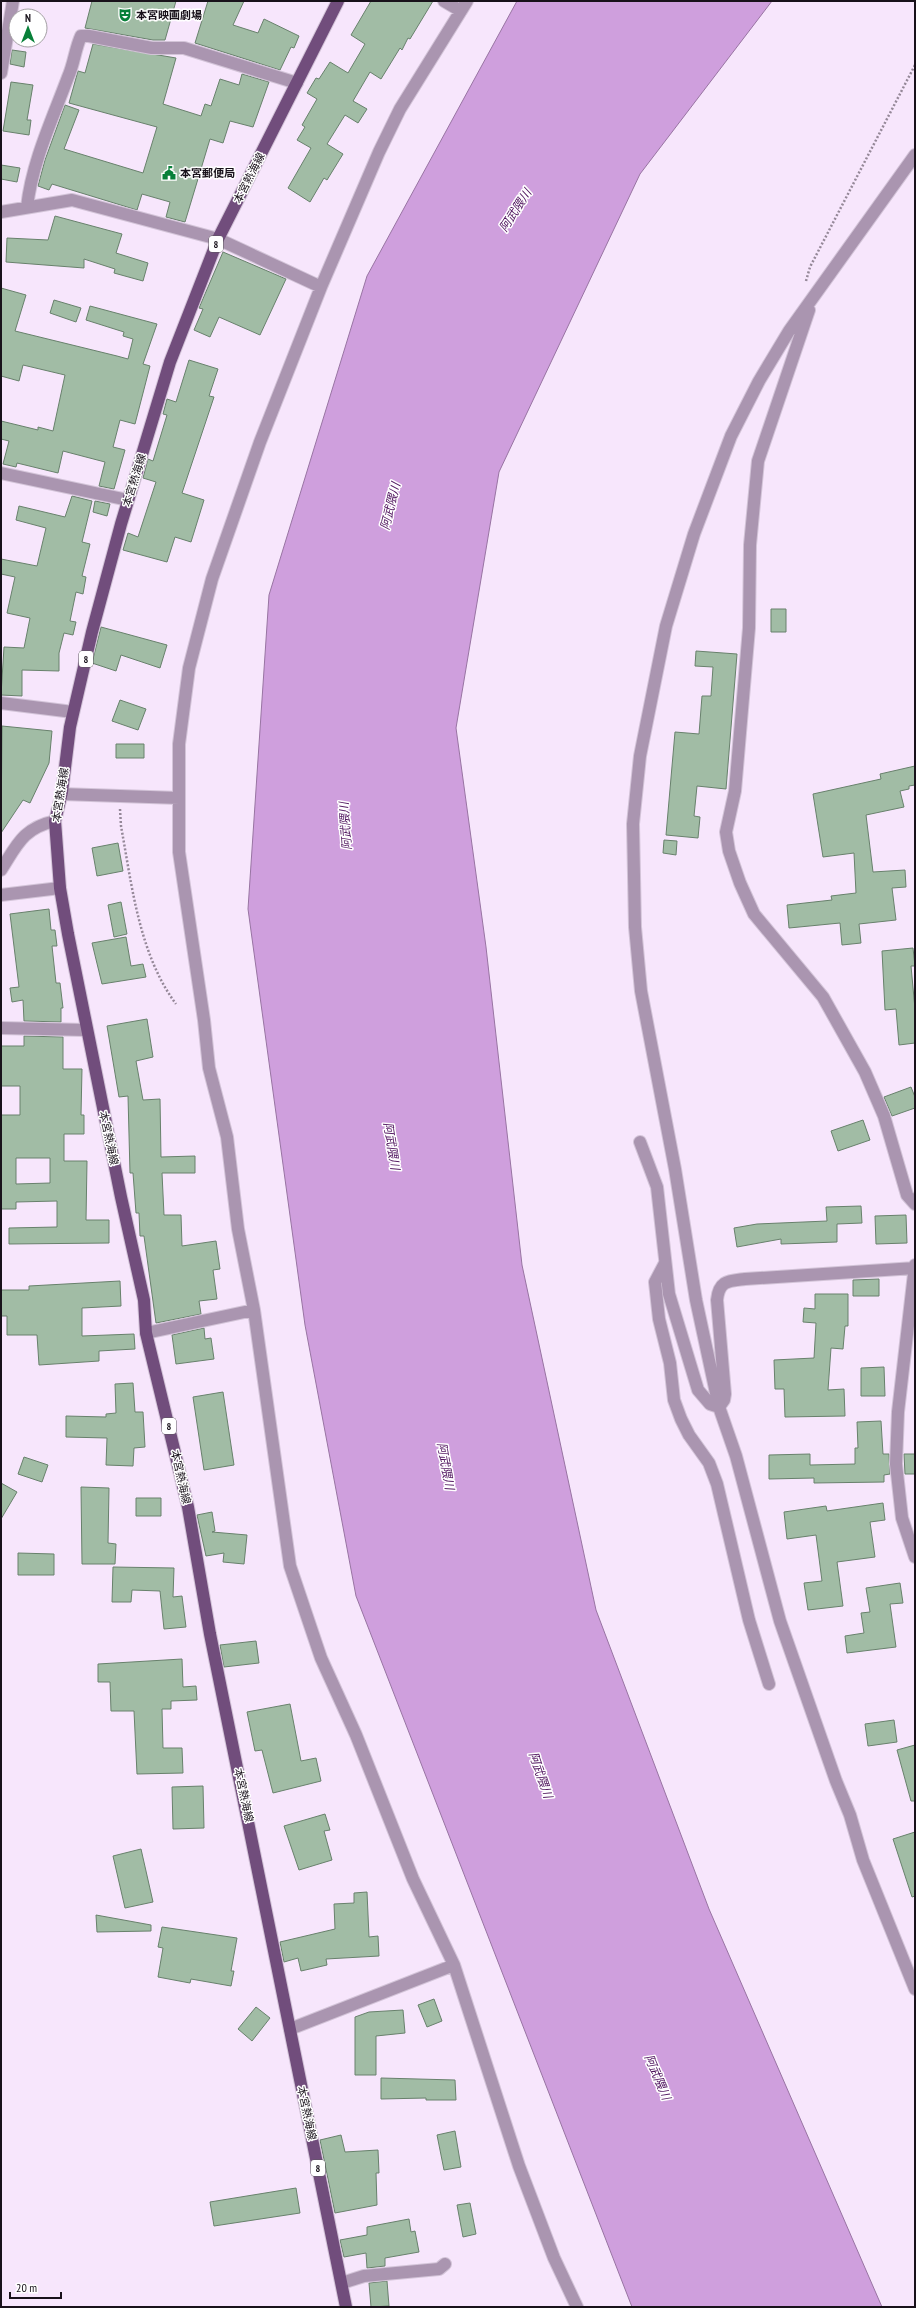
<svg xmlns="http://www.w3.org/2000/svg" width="916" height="2308" font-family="'PT Sans Narrow','Noto Sans JP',sans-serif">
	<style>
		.water { fill: #cf9fdd; stroke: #9874a2 }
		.building { fill: #a1bca5; stroke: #68816c; fill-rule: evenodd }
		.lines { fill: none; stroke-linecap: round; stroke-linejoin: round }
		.minor-casing { stroke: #d3c4d8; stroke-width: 14 }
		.major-casing { stroke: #d3c4d8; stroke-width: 14 }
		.path { stroke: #958898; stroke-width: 2.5; stroke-dasharray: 2 2; stroke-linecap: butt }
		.minor { stroke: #aa95b0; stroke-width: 12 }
		.major { stroke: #714d7c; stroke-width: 12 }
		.labels { text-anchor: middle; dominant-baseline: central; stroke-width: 3; stroke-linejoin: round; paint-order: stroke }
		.shield { fill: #fff; stroke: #5d585f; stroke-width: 1 }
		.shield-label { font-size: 10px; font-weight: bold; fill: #18111a }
		.poi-label { font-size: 11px; font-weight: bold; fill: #18111a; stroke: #fff; text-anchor: start }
		.street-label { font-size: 11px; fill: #18111a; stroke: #fff }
		.water-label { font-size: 12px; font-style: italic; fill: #4f145e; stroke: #fff }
	</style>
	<rect width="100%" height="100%" fill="#f7e6fc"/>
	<path class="water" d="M517,1H772L640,174L499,472L456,728L486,947L522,1265L596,1610L709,1909L882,2307H632L356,1596L305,1325L248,909L269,595L367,276Z"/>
	<path class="building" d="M92,1H176L165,40H153L85,28Z
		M208,1H244L233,25L258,33L264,19L299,36L294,48L291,47L280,70L195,43Z
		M371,1H433L410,39L408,38L402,50L400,48L381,79L370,72L353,101L367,109L358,123L345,115L327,144L343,154L327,180L324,178L310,202L288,188L311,148L297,140L305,127L302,125L317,99L307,93L316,78L319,79L330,62L348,73L365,44L351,35Z
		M93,44L176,58L163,104L201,116L205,104L211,106L220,79L239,85L242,74L269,82L253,127L230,121L223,143L210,139L185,222L166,217L170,202L142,194L137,210L52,184L49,190L38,186L45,160L65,105L79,110L64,149L143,173L157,127L69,103L78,71L85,73Z
		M12,50L26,52L24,67L10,64Z
		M11,82L33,85L27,120H31L29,135L3,131Z
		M1,165L20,168L17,182L1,179Z
		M55,216L122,234L116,253L148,263L143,281L114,273L115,269L84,259V268L6,262L7,238L48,240Z
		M223,252L286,279L260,335L219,317L210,337L194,330L203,309L199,308Z
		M1,288L26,295L15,331L117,356L128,359L133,339L123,336L124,332L86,320L90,306L157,324L143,364L150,366L135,424L120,420L113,447L125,450L114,489L99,486L105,462L63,451L58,473L17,463L16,467L3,464L9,441L1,439V421L38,430V427L53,431L65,375L23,365L19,381L1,376Z
		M54,300L81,308L76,322L50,313Z
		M189,360L218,369L209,396L214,397L182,493L204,500L191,542L175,537L167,562L123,550L128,533L138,537L156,482L143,478L148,459L153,461L167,415L163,414L167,399L176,402Z
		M72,496L92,501L82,542L90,544L82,576L86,577L83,594L76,592L70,621L76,622L73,635L64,633L59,653V671L22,670V696L1,695L4,647L24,648L30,618L7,613L15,577L1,574V559L37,566L46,528L16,520L19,506L65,517Z
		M95,501L110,504L107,516L93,512Z
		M771,609H786V632H771Z
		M101,627L167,645L160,668L121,655L116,671L92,663Z
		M696,651L737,654L726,789L697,786L694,816L700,817L698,838L666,835L675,732L699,734L702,696H711L713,667L695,666Z
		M120,700L146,709L138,730L112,721Z
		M2,726L52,731L49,763L30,803L23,800L1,833Z
		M116,744H144V758H116Z
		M915,766V785L909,786V789L900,791L904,807L866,815L873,872L905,870L906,887L892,888L896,920L859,924L861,943L842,945L840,923L789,928L787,905L832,900L831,896L856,893L854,853L823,857L813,794L881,779L880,774Z
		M664,840L677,841L676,855L663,853Z
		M118,843L123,871L97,876L92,848Z
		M121,902L127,934L114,937L108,905Z
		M49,909L51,930H55L57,946H52L56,983H60L63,1008H61V1022L24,1021L23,1000L12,1002L10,988L19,987L10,914Z
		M126,937L131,966L143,964L146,977L102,984L92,943Z
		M913,948L915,966H911L915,1009V1043L899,1045L896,1009L885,1010L882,951Z
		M147,1019L153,1057L136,1061L143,1100L160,1099L161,1157L195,1156V1173H162L164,1215H181L182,1246L216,1241L220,1269L213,1270L217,1299L199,1301L201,1314L156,1323L144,1236H140L139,1213H136L133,1173H130L128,1096L119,1097L107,1026Z
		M24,1036L63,1037V1069H82L81,1115H84V1134H64V1161H87L86,1220H109V1243L9,1244V1228L57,1227V1201L16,1202V1209H1V1115H20V1086H1V1046H24ZM16,1158H50V1183L16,1184Z
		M911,1087L915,1097V1108L892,1116L884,1097Z
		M863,1120L870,1140L838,1151L831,1131Z
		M861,1206L862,1223L837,1224V1242L781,1244V1239L737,1247L734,1228L757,1224L827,1221L826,1207Z
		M906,1215L907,1243L876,1244L875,1216Z
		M879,1279V1296H853V1280Z
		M120,1281L121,1306L82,1308V1336L134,1334L135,1349L99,1351V1361L39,1365L37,1335H7V1316H1V1290H29V1286Z
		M815,1294H848V1326H845L843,1349L831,1348L828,1390L844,1389L845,1416L785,1417L784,1389H775L774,1360L814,1358L816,1323L803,1322L804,1308L815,1309Z
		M204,1328L205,1339L211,1338L214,1359L176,1364L172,1335Z
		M884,1367L885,1396H861V1368Z
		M133,1383L135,1412H143L145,1447L134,1448L133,1466L106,1465L107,1438L66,1437V1416L106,1417V1414L116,1413L115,1384Z
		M223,1392L234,1465L204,1470L193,1397Z
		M881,1421L883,1454H889L890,1474L884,1475V1482L814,1483V1478L769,1479V1455L810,1454V1465L855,1464V1448H858L857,1422Z
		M904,1454H915V1474H905Z
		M24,1457L48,1465L42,1482L18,1474Z
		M1,1483L17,1492L1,1519Z
		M81,1487L109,1488L108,1543L116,1544L115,1564H82Z
		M136,1498H161V1516H136Z
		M883,1503L885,1520L870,1522L875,1557L837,1562L843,1606L808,1610L804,1583L822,1581L816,1535L787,1539L784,1512L826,1506L827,1511Z
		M212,1512L215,1531L212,1532L247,1535L244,1564L223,1562L224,1553L206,1556L197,1515Z
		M18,1553L54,1554V1575H18Z
		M113,1567L174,1568L173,1597L182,1596L186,1627L164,1629L160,1591L132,1590L131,1602H112Z
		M900,1583L903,1603L890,1604L896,1647L847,1653L845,1636L864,1633L861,1613L870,1612L866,1588Z
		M256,1641L259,1663L224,1667L220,1645Z
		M182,1659L183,1687L196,1686L197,1700L171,1701V1709H162L163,1748H182L183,1773L137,1774L134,1711H111L110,1682H98V1664Z
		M290,1704L301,1761L316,1758L321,1781L273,1793L262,1750L255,1751L247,1712Z
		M894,1720L897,1742L868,1746L865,1724Z
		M915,1745V1801H911L897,1750Z
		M203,1786L204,1828L173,1829L172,1787Z
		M325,1814L330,1830L324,1831L332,1860L299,1870L284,1826Z
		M915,1832V1896L912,1897L893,1839Z
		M141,1849L153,1902L125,1908L113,1856Z
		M367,1892L369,1937L378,1936L379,1956L326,1959L327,1965L301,1971L298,1958L284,1962L280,1942L335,1929L334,1904L354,1903V1893Z
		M96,1915L151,1925V1931L97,1932Z
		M162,1927L237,1938L231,1971H234L231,1986L191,1979L190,1983L158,1977L163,1948L158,1947Z
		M434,1999L442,2021L427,2027L418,2005Z
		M256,2007L270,2018L252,2041L238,2029Z
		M403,2010L405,2033L376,2036V2075H355V2017L369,2012Z
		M381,2078L455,2080L456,2100H426V2098L381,2099Z
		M455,2131L461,2167L444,2170L437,2135Z
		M341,2135L345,2152L378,2150L379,2173H376L377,2205L335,2213L320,2140Z
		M296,2188L300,2213L214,2226L210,2202Z
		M470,2203L476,2234L463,2237L457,2205Z
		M409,2219L411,2232L415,2231L419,2252L385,2258V2266L367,2268L366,2253L344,2257L340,2240L367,2235V2227Z
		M387,2281L389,2306L371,2307L369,2283Z"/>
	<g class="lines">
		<g class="minor-casing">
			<path id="minor" d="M444,1L461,11
				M467,1L400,109L379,152L321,287L260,442L212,579L189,668L179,744V852L204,1020L209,1068L227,1137L238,1229L254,1310L290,1566L321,1658L356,1735L413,1879L454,1965L519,2166L554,2258L577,2307
				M1,73L13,1
				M915,155L789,331L759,381L731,436L694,534L666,626L640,756L633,824L635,927L641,991L675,1169L696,1300L719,1407L736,1456L780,1621L836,1781L850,1815L863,1860L915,1989
				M27,207C32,162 52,120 68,77C74,64 75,49 81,36H89L152,48H184L297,83
				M1,212L72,200L218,239L321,287
				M809,310L758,461L750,545L749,628L735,791L726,832L729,851L740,883L754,914L823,997L865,1072L884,1116L907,1195L915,1204
				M1,473L128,500
				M1,703L73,712
				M61,794L179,798
				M1,870C17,845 23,828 55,821
				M1,895L60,888
				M1,1028L86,1030
				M640,1142L657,1187L669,1294L698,1390L710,1404L719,1407L724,1400L725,1394L717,1300C719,1280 729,1281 745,1279L915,1268
				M665,1263L655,1282L659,1319L670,1363L674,1400L681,1419L689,1435L709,1463L717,1484L749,1620L769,1684
				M915,1265L898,1412L896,1464L902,1518L915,1557
				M146,1333L254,1310
				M290,2029L454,1965
				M342,2283L364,2276L439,2269L445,2264"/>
		</g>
		<g class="major-casing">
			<path id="major" d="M338,1L218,239L170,362L121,524L92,632L70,727L62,792L55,821L60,888L68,934L121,1197L144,1300L146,1333L188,1507L210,1634L346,2307"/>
		</g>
		<path class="path" d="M806,281L810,267L915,65
			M120,809L121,826C132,886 139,954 176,1004"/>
		<use href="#minor" class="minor"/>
		<use href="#major" class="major"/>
	</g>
	<defs>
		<g id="theatre-bare" transform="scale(1.08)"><path d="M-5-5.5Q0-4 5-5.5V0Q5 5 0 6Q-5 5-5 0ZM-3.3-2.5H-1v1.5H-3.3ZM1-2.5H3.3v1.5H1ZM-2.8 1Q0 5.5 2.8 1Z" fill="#088039" stroke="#fff" stroke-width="2.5" paint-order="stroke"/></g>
		<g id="civic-bare" transform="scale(1.08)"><path d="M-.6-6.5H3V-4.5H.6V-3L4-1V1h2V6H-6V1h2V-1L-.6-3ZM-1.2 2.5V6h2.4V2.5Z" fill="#088039" stroke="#fff" stroke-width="2.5" paint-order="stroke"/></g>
	</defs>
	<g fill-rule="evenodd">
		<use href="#theatre-bare" x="125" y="15"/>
		<use href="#civic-bare" x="169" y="173"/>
	</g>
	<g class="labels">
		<g class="shield">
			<rect x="209" y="236" width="14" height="16" rx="3"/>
			<rect x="79" y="651" width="14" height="16" rx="3"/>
			<rect x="162" y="1418" width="14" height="16" rx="3"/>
			<rect x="311" y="2160" width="14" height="16" rx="3"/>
		</g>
		<g class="shield-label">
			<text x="216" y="244">8</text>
			<text x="86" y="659">8</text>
			<text x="169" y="1426">8</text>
			<text x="318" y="2168">8</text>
		</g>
		<g class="poi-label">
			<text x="136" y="15">本宮映画劇場</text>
			<text x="180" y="173">本宮郵便局</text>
		</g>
		<g class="street-label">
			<text transform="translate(249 178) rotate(-63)">本宮熱海線</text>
			<text transform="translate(134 480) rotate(-73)">本宮熱海線</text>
			<text transform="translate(60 795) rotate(-81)">本宮熱海線</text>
			<text transform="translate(109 1138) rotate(78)">本宮熱海線</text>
			<text transform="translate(181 1477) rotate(77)">本宮熱海線</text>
			<text transform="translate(244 1795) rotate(78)">本宮熱海線</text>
			<text transform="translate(307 2113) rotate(78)">本宮熱海線</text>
		</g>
		<g class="water-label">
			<text transform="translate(515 210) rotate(-57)">阿武隈川</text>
			<text transform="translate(390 506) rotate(-76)">阿武隈川</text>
			<text transform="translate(345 826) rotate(-94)">阿武隈川</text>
			<text transform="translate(392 1146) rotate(81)">阿武隈川</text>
			<text transform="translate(446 1466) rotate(80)">阿武隈川</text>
			<text transform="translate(541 1775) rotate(71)">阿武隈川</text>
			<text transform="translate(658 2077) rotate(67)">阿武隈川</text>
		</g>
	</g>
	<rect width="916" height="2308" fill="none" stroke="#18111a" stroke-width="4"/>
	<g transform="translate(28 28)"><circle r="19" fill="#ffffff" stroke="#a3a0a3"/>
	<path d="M0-3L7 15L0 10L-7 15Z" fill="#088039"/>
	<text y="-6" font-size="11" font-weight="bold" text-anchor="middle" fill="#18111a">N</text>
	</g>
	<path d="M10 2292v6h51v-6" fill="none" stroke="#18111a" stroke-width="2"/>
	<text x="16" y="2292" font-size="12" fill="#18111a" stroke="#ffffff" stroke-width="3" paint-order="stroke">20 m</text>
</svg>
